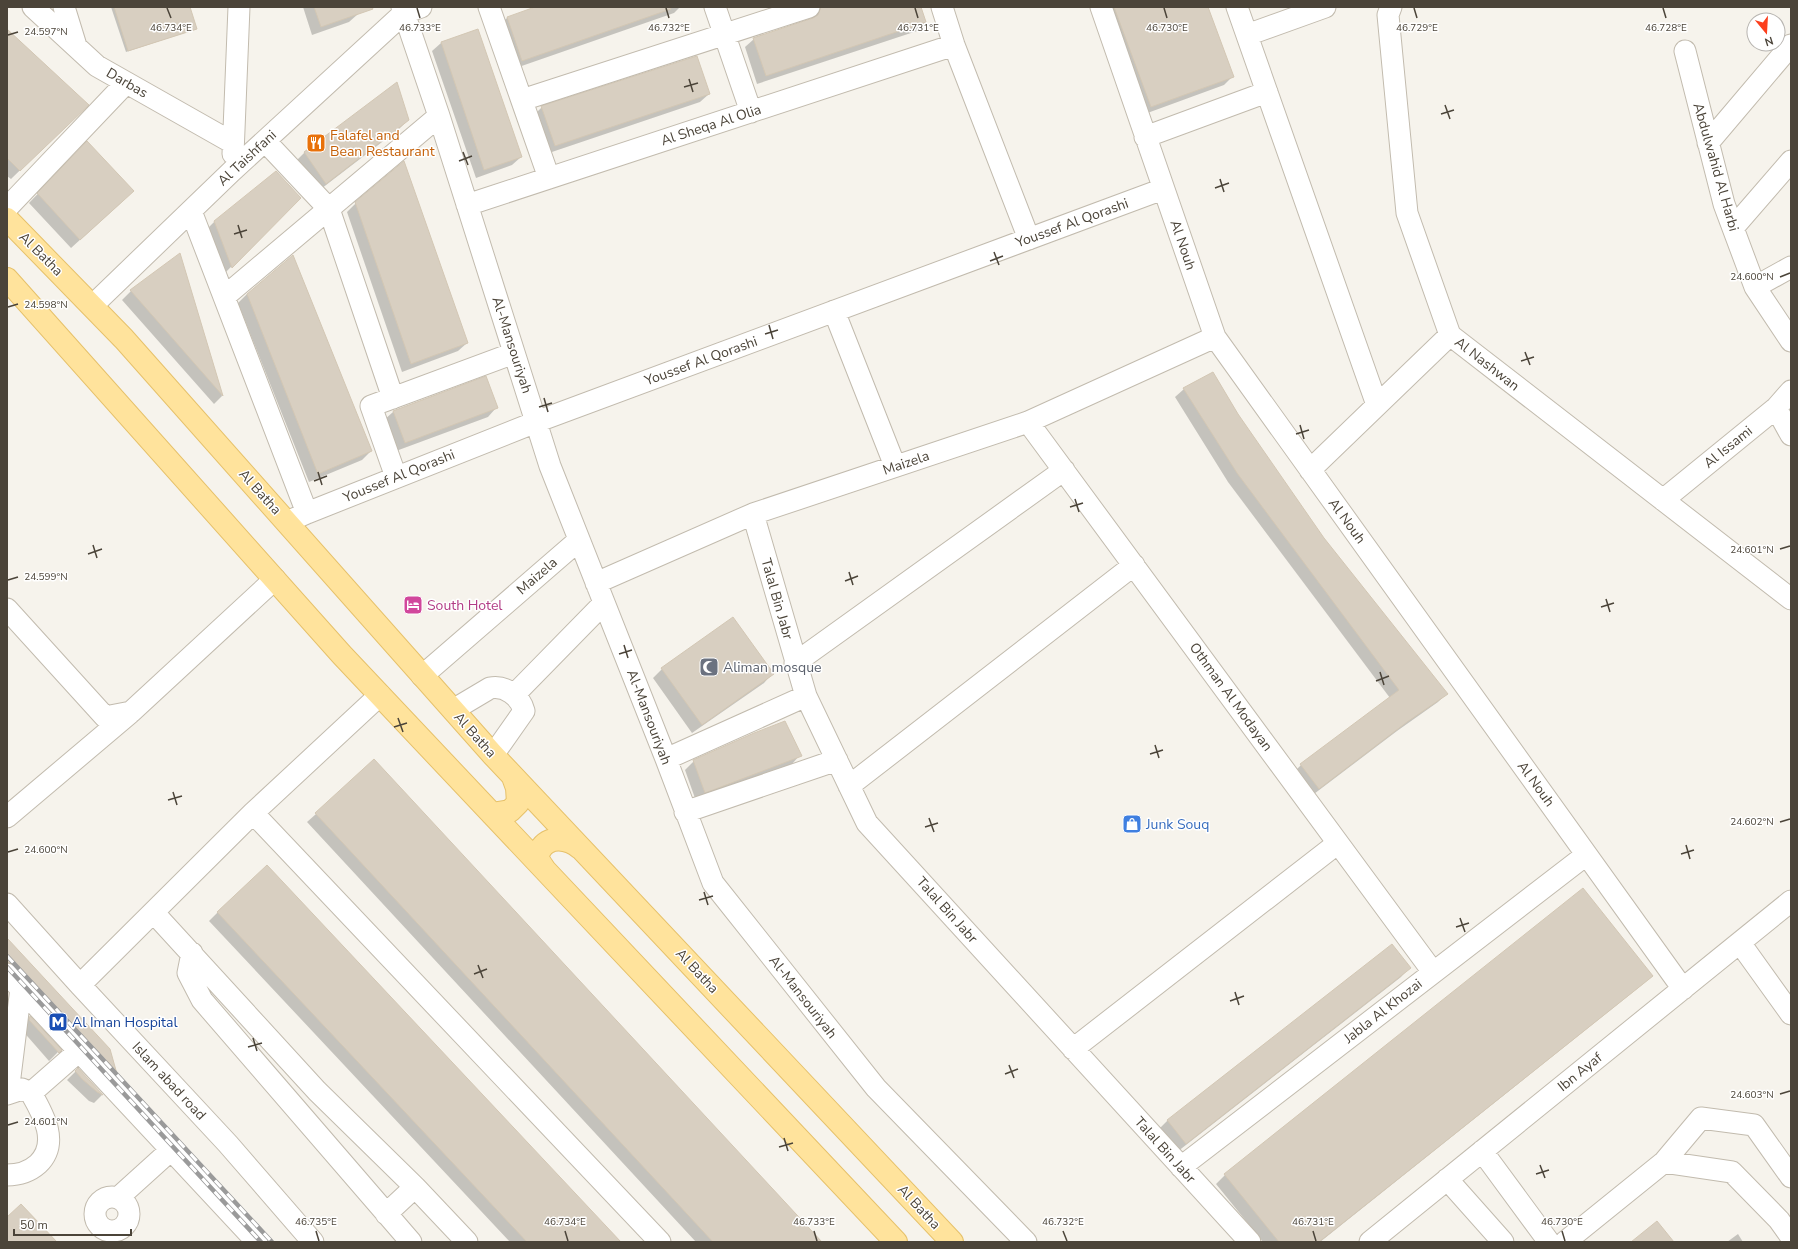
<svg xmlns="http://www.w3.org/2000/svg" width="1798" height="1249" font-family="'Nunito Sans',sans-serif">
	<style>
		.shadow { fill: #0003 }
		.building { fill: #d8cfc1; stroke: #d3c7b4 }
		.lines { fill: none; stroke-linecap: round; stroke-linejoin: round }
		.minor-casing { stroke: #c2bbae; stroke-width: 23 }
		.major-casing { stroke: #e6c16a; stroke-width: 24 }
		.minor { stroke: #fff; stroke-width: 21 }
		.major { stroke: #ffe39c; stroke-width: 22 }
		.rail-casing { stroke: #9a9a9a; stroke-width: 4.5 }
		.rail { stroke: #fff; stroke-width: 3; stroke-dasharray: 9; stroke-linecap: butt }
		.ticks { fill: none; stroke: #4b4439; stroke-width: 1.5 }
		.labels { text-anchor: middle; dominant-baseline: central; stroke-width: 3; stroke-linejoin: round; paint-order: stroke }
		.street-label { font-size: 14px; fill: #4b4439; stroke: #fff }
		.food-label { font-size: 14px; fill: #c56008; stroke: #fff; text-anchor: start }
		.hotel-label { font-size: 14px; fill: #b23c85; stroke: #fff; text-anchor: start }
		.worship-label { font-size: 14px; fill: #5b616d; stroke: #fff; text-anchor: start }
		.shop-label { font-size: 14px; fill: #366cbe; stroke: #fff; text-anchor: start }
		.transit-label { font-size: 14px; fill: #164399; stroke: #fff; text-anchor: start }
		.ticks-label { font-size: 10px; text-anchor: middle; fill: #4b4439; stroke: #fff; stroke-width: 3; stroke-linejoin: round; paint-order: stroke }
	</style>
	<rect width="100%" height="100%" fill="#f6f3ec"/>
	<path class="shadow" d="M111,7H189L196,29L126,52Z
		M303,7H356L358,14L349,22L312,35Z
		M538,7H680L674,13L513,69L498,26L507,18Z
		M821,7H920L925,22L917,31L757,84L745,47L754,39L811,20L812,16Z
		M1103,7H1207L1232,77L1224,85L1142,115Z
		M7,30L87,105L11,179L7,176Z
		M477,30L521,157L512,165L476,178L432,51L441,43Z
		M709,94L700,102L546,154L533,116L542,107Z
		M408,120L399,129L317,192L296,161L305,152Z
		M79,151L124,200L71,248L29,203Z
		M299,198L223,275L206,230L215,221Z
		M356,203L467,343L458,351L402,372L347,212Z
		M179,255L222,396L214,404L122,300L131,291Z
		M247,294L371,451L362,460L309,482L238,303Z
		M485,378L496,408L488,417L396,451L384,420L393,412Z
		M1184,389L1237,415L1323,539L1446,694L1438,702L1397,731L1310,797L1292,774L1301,765L1390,698L1228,482L1175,397Z
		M662,669L772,674L764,683L692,733L653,678Z
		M800,755L792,764L696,801L685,770L694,761Z
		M316,814L821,1242H696L307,822Z
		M1583,890L1652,976L1643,984L1320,1242H1263L1216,1184L1225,1175Z
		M218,912L620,1242H510L209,921Z
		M7,942L110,1050L116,1074L108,1082L7,974Z
		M1409,968L1401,977L1177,1152L1159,1129L1168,1120Z
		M30,1017L60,1050L49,1061L21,1029V1026Z
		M78,1069L102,1095L94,1103L89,1101L67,1080Z
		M1738,1234L1743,1242H1727Z"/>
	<path class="building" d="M114,7H190L197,29L128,51Z
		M314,7H372L373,9L321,27Z
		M535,7H670L671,9L522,61L507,17Z
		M821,7H921L926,22L766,76L753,38L813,18L818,15Z
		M1114,7H1208L1234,77L1151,107Z
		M7,29L89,105L20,171L7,158Z
		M478,29L522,157L484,170L441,42Z
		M697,56L710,94L555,146L541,106Z
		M397,82L409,120L326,184L304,152Z
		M87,141L134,191L80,240L37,193Z
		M404,161L468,343L411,364L355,202Z
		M276,171L301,198L232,268L214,221Z
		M180,253L223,396L130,290Z
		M293,255L372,451L318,474L247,294Z
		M1213,372L1238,414L1324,538L1448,694L1407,722L1319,789L1300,764L1399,690L1237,473L1183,388Z
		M486,376L498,408L405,443L393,411Z
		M733,617L774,674L702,725L661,668Z
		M785,721L802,756L705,793L693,760L754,733Z
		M374,759L822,1242H713L315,813Z
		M267,865L621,1242H527L217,912Z
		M1583,888L1653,976L1319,1242H1279L1224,1174Z
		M7,938L110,1049L117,1074L29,979L15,966L7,962Z
		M1392,944L1411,968L1186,1144L1167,1120Z
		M30,1016L62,1050L59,1053L29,1020Z
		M78,1068L103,1095L97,1092L82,1079L75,1071Z
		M21,1204L57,1242H7V1217Z
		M1657,1221L1674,1242H1631Z"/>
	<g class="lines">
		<g class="minor-casing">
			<path id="minor" d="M33,7L97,66L233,143
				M64,7L76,46
				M402,7L439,116L550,466L666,759L713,883L876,1088L1026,1242
				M489,7L549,178
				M715,7L751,112
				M942,7L954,45L1029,239
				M1101,7L1215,337L1683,989
				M1237,7L1377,405
				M1391,7L1388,15L1407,213L1450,335L1791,599
				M1247,35L1325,7
				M1685,51L1724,204L1755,287L1791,341
				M522,100L809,7
				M1145,137L1267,92
				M265,141L329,209L393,398
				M1708,143L1791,45
				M233,154L239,7
				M467,205L954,45
				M7,208L126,83
				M191,211L307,513
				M1733,228L1791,161
				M1755,287L1791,267
				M224,297L439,116
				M92,306L232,171L404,13L421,7
				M834,311L895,466
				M1776,408L1791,435
				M1028,422L1433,972
				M1310,470L1450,335
				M396,477L371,406L514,353
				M1663,500L1776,408L1791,391
				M753,514L806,696L867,823L1250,1242
				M287,522L307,513L536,422L1163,189
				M596,583L753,514L1028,422L1215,337
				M7,609L105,717L131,712L275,579
				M795,663L1064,470
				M422,676L579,540
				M514,695L604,603
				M453,710L490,688C505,685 520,696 524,711L493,755
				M666,759L806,696
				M849,786L1134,565
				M685,812L837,760
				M253,813L660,1242
				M7,817L130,713
				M7,904L80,985L228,1144L313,1242
				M154,913L317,1091L415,1187L467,1242
				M1740,943L1791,1014
				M192,953L188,973L202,1000L411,1242
				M7,974L257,1242
				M80,985L253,813L380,695
				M1073,1049L1338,843
				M8,1093L21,988
				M31,1093L79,1051
				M7,1094L22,1089L31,1093C43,1114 60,1143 38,1164C29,1172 19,1175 7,1175
				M1482,1151L1549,1242
				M1664,1162L1701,1118L1754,1125L1791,1177
				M1181,1167L1586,855
				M1447,1179L1503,1242
				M95 1214a17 17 0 1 1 34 0a17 17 0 1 1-34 0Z
				M119,1197L171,1150
				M386,1214L415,1187
				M1370,1242L1791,901
				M1565,1242L1664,1162L1732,1172L1779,1220L1791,1237"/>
		</g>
		<g class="major-casing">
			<path id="major" d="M7,219L124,339L493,755L952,1242
				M7,279L342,655L896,1242
				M492,814L510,811L518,803L517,788L513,777
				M545,870C543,867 540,863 538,859C537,855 538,853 540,850C549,835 568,838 580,848"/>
		</g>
		<use href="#minor" class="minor"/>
		<use href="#major" class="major"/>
		<g class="rail-casing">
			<path id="rail" d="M7,956L272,1242
				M7,967L261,1242"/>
		</g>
		<use href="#rail" class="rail"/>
	</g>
	<path class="ticks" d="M167,8L171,18M417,8L420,18M666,8L669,18M915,8L918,18M1164,8L1167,18M1414,8L1417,18M1663,8L1666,18M8,35L18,32M689,79L693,92M684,87L698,83M1445,105L1450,119M1441,114L1454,110M463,152L468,165M459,161L472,156M1220,179L1224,192M1215,188L1229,183M238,225L242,238M234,234L247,230M994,252L999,265M990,261L1003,256M1780,277L1790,273M8,307L18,304M769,325L773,339M765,334L778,330M1525,352L1530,365M1521,361L1534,357M544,398L548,412M539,407L552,403M1300,425L1304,439M1296,434L1309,430M318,472L322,485M314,481L327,476M1075,499L1079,512M1070,507L1083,503M93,545L97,558M1780,549L1790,546M88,554L102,549M849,572L853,585M8,580L18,577M845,581L858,576M1606,599L1610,612M1601,607L1614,603M624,645L628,658M619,654L632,650M1380,672L1384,685M1376,681L1389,676M398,718L403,732M394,727L407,723M1155,745L1159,758M1150,754L1163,750M173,792L177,805M168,800L182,796M929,818L934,832M1780,822L1790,819M925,827L938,823M1686,845L1690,859M8,852L18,849M1681,854L1694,850M704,892L708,905M699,900L713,896M1460,918L1465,932M1456,927L1469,923M478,965L483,978M474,974L487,969M1235,992L1239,1005M1230,1001L1244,996M253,1038L257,1051M248,1047L262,1043M1009,1065L1014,1078M1005,1074L1018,1069M1780,1094L1790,1091M8,1125L18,1122M784,1138L788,1151M779,1147L793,1143M1540,1165L1545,1178M1536,1174L1549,1170M316,1231L319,1241M565,1231L568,1241M814,1231L817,1241M1063,1231L1067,1241M1313,1231L1316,1241M1562,1231L1565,1241"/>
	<defs>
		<g id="restaurant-square" transform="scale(1)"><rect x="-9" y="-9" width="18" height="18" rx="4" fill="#e8710a" stroke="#fff"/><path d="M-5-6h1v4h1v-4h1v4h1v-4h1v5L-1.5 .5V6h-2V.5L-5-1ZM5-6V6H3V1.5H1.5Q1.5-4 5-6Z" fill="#fff"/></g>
		<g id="hotel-square" transform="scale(1)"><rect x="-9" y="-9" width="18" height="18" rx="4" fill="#d1479c" stroke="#fff"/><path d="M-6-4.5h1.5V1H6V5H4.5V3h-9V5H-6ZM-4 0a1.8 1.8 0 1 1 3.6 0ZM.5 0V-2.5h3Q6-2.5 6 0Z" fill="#fff"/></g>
		<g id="mosque-square" transform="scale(1)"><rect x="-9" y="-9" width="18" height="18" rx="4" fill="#6b7280" stroke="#fff"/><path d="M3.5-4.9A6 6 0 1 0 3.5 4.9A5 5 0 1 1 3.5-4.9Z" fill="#fff"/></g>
		<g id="shop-square" transform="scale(1)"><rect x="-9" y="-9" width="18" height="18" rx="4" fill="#3f7fe0" stroke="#fff"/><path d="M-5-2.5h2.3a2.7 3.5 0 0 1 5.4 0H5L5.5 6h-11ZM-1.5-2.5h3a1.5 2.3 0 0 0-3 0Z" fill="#fff"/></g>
		<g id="metro-square" transform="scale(1)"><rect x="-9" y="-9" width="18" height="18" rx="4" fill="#1a4fb4" stroke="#fff"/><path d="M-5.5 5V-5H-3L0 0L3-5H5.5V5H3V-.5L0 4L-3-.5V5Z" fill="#fff"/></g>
	</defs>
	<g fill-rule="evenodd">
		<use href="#restaurant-square" x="316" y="143"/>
		<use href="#hotel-square" x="413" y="605"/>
		<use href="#mosque-square" x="709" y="667"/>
		<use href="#shop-square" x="1132" y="824"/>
		<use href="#metro-square" x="58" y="1022"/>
	</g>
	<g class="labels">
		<g class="street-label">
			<text transform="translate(127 83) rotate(30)">Darbas</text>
			<text transform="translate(711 125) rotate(-18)">Al Sheqa Al Olia</text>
			<text transform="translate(247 158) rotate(-43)">Al Taishfani</text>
			<text transform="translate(1716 167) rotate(74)">Abdulwahid Al Harbi</text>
			<text transform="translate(1072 223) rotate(-20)">Youssef Al Qorashi</text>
			<text transform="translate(1183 245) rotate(71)">Al Nouh</text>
			<text transform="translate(41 254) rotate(45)">Al Batha</text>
			<text transform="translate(512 345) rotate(72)">Al-Mansouriyah</text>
			<text transform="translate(701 361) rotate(-20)">Youssef Al Qorashi</text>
			<text transform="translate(1487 364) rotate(38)">Al Nashwan</text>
			<text transform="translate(1728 447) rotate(-39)">Al Issami</text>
			<text transform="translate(906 463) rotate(-19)">Maizela</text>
			<text transform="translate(399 476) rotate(-22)">Youssef Al Qorashi</text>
			<text transform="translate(260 492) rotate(48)">Al Batha</text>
			<text transform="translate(1347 521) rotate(54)">Al Nouh</text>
			<text transform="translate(537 576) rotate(-41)">Maizela</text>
			<text transform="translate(777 599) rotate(74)">Talal Bin Jabr</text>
			<text transform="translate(1231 697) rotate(54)">Othman Al Modayan</text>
			<text transform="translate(649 717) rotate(69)">Al-Mansouriyah</text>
			<text transform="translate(475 735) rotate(48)">Al Batha</text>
			<text transform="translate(1536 784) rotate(54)">Al Nouh</text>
			<text transform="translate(947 910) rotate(48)">Talal Bin Jabr</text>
			<text transform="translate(697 971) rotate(47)">Al Batha</text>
			<text transform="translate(803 997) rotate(52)">Al-Mansouriyah</text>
			<text transform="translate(1383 1011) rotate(-38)">Jabla Al Khozai</text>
			<text transform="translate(1580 1072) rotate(-39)">Ibn Ayaf</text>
			<text transform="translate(169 1081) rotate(47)">Islam abad road</text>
			<text transform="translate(1165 1150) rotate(48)">Talal Bin Jabr</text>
			<text transform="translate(919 1207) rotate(47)">Al Batha</text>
		</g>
		<g class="food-label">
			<text x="330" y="135">Falafel and<tspan x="330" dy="16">Bean Restaurant</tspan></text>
		</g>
		<g class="hotel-label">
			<text x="427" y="605">South Hotel</text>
		</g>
		<g class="worship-label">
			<text x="723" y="667">Aliman mosque</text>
		</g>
		<g class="shop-label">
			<text x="1146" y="824">Junk Souq</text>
		</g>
		<g class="transit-label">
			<text x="72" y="1022">Al Iman Hospital</text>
		</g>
	</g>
	<g class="ticks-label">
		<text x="171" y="31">46.734°E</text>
		<text x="420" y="31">46.733°E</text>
		<text x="669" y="31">46.732°E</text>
		<text x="918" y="31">46.731°E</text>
		<text x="1167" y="31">46.730°E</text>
		<text x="1417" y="31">46.729°E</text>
		<text x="1666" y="31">46.728°E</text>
		<text x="46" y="35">24.597°N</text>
		<text x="1752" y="280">24.600°N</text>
		<text x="46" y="308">24.598°N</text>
		<text x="1752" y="553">24.601°N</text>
		<text x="46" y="580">24.599°N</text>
		<text x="1752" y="825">24.602°N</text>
		<text x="46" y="853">24.600°N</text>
		<text x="1752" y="1098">24.603°N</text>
		<text x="46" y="1125">24.601°N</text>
		<text x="316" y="1225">46.735°E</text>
		<text x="565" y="1225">46.734°E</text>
		<text x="814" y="1225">46.733°E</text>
		<text x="1063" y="1225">46.732°E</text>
		<text x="1313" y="1225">46.731°E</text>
		<text x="1562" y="1225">46.730°E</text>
	</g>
	<rect width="1798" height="1249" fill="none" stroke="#4b4439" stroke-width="16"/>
	<g transform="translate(1766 32) rotate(162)"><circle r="19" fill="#ffffff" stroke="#b7b4b0"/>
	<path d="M0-3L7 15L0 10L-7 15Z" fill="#fc3f1d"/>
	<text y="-6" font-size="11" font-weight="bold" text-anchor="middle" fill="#4b4439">N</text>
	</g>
	<path d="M14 1229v6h117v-6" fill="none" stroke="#4b4439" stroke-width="2"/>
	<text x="20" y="1229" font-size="12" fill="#4b4439" stroke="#ffffff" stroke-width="3" paint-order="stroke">50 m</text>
</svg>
